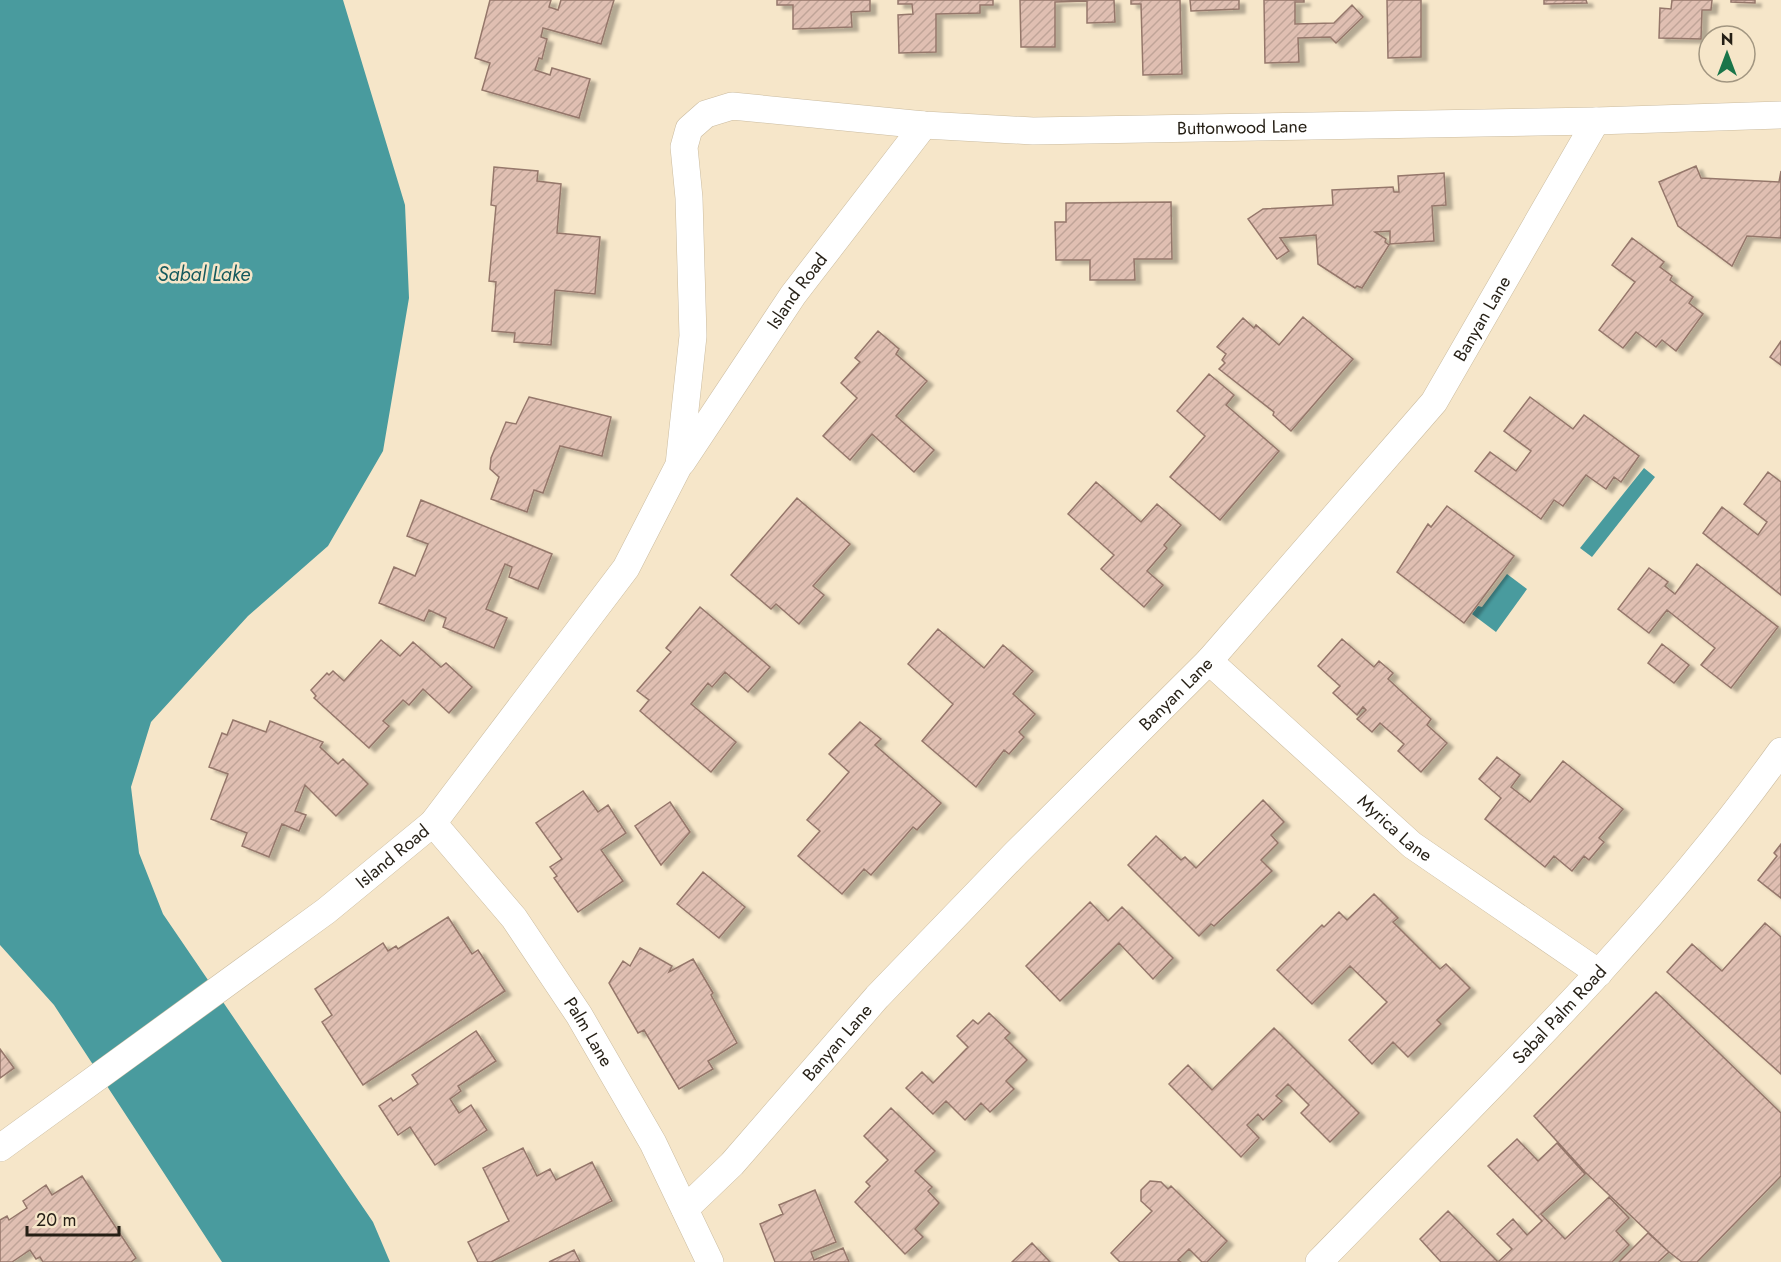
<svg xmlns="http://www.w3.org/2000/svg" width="1781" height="1262" font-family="Jost,sans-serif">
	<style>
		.water { fill: #499b9e }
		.building { fill: url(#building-hatch); stroke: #95776b; stroke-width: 1.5; filter: url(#shadow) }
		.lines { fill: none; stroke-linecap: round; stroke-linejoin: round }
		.street-casing { stroke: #cbbca0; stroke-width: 28 }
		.street { stroke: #fff; stroke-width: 27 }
		.labels { text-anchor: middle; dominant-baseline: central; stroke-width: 5; stroke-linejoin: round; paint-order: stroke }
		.street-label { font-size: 18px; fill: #251f15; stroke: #f6e6c9 }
		.water-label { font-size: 20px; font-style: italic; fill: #155a5d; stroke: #f6e6c9 }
	</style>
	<defs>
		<pattern id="building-hatch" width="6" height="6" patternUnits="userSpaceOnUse" patternTransform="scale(1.5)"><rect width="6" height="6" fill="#e0bfb2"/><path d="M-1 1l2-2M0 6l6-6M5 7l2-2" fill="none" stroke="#c0a498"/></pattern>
		<filter id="shadow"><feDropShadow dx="6" dy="4" stdDeviation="1.5" flood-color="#0004"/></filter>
	</defs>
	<rect width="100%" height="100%" fill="#f6e6c9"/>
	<path class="water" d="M0,0H343L405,205L409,298L383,451L328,546L248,616L151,722L131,787L139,853L163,914L373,1222L390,1262H222L54,1005L0,945Z
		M1644,468L1655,477L1592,557L1580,548Z
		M1507,574L1527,589L1496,632L1472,614L1478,606L1482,607Z"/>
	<path class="building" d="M490,0H551L549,7L558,10L561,0H614L601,44L543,28L541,37L547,39L542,59L539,58L535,70L550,75L552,68L590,79L579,118L482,90L490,63L475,58Z
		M777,0H870V11L851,12L852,27L793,29V5H777Z
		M898,0H993V5H980V13L936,14V52L899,53L898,15L913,14L912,4H898Z
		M1020,0H1114L1115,22L1087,23V1L1055,2V47H1021Z
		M1131,0H1180L1182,74L1143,75L1141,4H1131Z
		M1190,0H1239V9L1191,11Z
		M1264,0H1304V2H1295V24L1334,23L1352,5L1363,17L1336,43L1330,37L1298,38L1299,62L1265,63Z
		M1387,0H1421V57L1388,58Z
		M1544,0H1586L1587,3L1544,4Z
		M1672,0H1712L1711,10H1702L1701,39L1659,38L1660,8L1671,9Z
		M1731,0H1755V3L1731,2Z
		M1696,166L1701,178L1779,182L1781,171V238L1747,236L1732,266L1678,226L1659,182Z
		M494,167L538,171L537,181L561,184L557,233L600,237L595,294L555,290L551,345L514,342L515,333L492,331L496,282L489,281L496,206L491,205Z
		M1444,173L1446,205L1432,206L1434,241L1390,244V231L1375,232L1386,239L1385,242L1389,245L1362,288L1357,286L1355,288L1318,264L1316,235L1280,238L1289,251L1277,259L1248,219L1263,209L1333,205L1332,190L1393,187L1394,192H1399L1398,176Z
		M1171,202L1172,259H1134L1135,280H1090V260H1056L1055,222H1066V203Z
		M1632,238L1664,262L1660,267L1672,276L1670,280L1693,297L1689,303L1703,314L1676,351L1662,340L1656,347L1636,332L1623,348L1599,330L1635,282L1612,265Z
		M1303,317L1353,359L1291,431L1273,415L1274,412L1219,369L1225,363L1222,360L1226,354L1217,347L1243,318L1254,328L1256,325L1279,345Z
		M878,331L899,349L896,354L927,381L896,416L934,450L914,472L872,434L850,460L823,436L857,398L841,383L860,362L855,358Z
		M1781,341V365L1770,357Z
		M1209,374L1234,395L1226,405L1279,451L1220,520L1170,477L1205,436L1177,411Z
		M529,397L611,417L602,456L560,446L543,493L534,490L527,512L491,499L499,477L490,469L491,458L506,422L516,424Z
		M1530,397L1573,429L1584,415L1639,456L1621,482L1614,477L1606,489L1586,475L1563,506L1554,500L1541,519L1475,471L1490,452L1516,471L1531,451L1504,431Z
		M1768,472L1781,482V595L1703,533L1722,507L1758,535L1767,522L1744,504Z
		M1096,482L1141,522L1157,504L1181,525L1164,545L1167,548L1147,571L1163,585L1144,607L1101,569L1114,555L1068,514Z
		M797,498L850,544L813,586L824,595L799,624L776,604L771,609L731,575Z
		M421,500L552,554L538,589L509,577L512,567L505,564L486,609L507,618L494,648L443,627L446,618L429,610L424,621L379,603L394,567L415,576L428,544L407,536Z
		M1447,506L1514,556L1464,623L1397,572L1428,524L1431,527Z
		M1697,564L1778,627L1731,688L1701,665L1715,648L1667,610L1649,633L1618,609L1649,568L1668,582L1665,586L1675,594Z
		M700,607L770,667L748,692L725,672L712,687L708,683L691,704L736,742L711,772L640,711L649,700L637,691L671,652L666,648Z
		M938,629L984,668L1003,645L1033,671L1013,694L1035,714L1019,732L1024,737L1009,754L1004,750L976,787L922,741L953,704L908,664Z
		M1342,639L1374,667L1379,661L1393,673L1388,679L1431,719L1427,725L1447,743L1421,772L1398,751L1404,744L1380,723L1372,732L1357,719L1366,710L1363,707L1357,715L1333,693L1340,686L1318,666Z
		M381,640L400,656L413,642L441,667L446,663L472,687L449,713L423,689L409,705L403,700L383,721L389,726L369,748L314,698L316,696L311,690L327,673L329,675L333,671L344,681Z
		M1662,644L1689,665L1674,683L1648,663Z
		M233,720L266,732L270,721L323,742L320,747L338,764L343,759L368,784L336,816L305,785L295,811L306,815L299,831L282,824L269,857L242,846L247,833L211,819L228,774L209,767L222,733L227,735Z
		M860,722L881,739L875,745L941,803L917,830L913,827L871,875L864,869L842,894L798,856L820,831L807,820L849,772L829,754Z
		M1497,757L1520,775L1511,787L1530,802L1563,761L1623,809L1599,838L1604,842L1589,860L1584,856L1572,871L1554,856L1545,867L1485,819L1501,798L1479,779Z
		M583,791L598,812L608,805L626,833L601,850L623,881L578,912L554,878L557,876L550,867L562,859L536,823Z
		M1263,800L1284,822L1271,835L1278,843L1261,860L1272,871L1214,926L1211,924L1199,936L1128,865L1156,836L1181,860L1185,857L1196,868Z
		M670,802L690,832L661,865L635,826Z
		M1781,844V898L1758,880L1777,856L1774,853Z
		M703,872L745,907L719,938L677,904Z
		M1374,894L1398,918L1393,922L1440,969L1446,964L1470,988L1437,1020L1441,1024L1408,1057L1393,1042L1372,1064L1349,1040L1387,1002L1350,966L1312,1004L1277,970L1322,925L1324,927L1339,912L1347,920Z
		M1090,902L1108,921L1122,907L1173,958L1153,979L1119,943L1060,1001L1026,966Z
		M448,917L472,954L478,950L505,991L363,1085L322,1022L332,1015L315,989L383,943L388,951L396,946L398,949Z
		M1765,923L1781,937V1074L1667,972L1692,944L1722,971Z
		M640,948L672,966L669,972L693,959L713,993L711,995L737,1043L708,1061L713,1069L679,1089L644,1030L638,1033L609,983L623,961L630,966Z
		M1656,992L1781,1113V1176L1697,1262H1682L1669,1252L1585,1172L1534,1116Z
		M989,1013L1010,1033L1005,1038L1027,1060L1006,1081L1014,1089L990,1112L981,1103L965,1120L946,1101L933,1114L906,1088L922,1072L933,1083L968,1047L957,1036L973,1020L978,1024Z
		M1274,1028L1359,1113L1330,1142L1301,1113L1309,1105L1288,1084L1276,1096L1282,1101L1263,1120L1258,1114L1247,1125L1259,1138L1241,1157L1169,1084L1188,1065L1212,1090Z
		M476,1031L496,1061L458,1086L461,1091L450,1099L459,1113L471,1105L487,1130L435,1165L410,1127L398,1135L379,1106L391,1098L393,1101L418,1084L412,1075Z
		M0,1049L14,1068L0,1078Z
		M891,1108L935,1151L915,1171L932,1187L928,1191L939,1203L915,1229L923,1237L905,1254L855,1202L870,1186L866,1182L888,1160L864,1136Z
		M1517,1139L1538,1161L1557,1143L1585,1174L1541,1214L1565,1239L1609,1197L1629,1218L1616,1231L1629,1245L1612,1262H1498L1512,1249L1497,1234L1513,1219L1527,1235L1542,1221L1488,1166Z
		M523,1148L537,1176L550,1169L556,1180L592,1162L612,1201L491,1262H478L468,1242L509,1221L483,1168Z
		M82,1176L136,1258L131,1262H43L40,1257L36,1259L30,1250L12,1262H0V1220L7,1216L9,1220L27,1208L23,1201L46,1185L52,1195Z
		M1150,1181L1161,1182L1168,1189L1171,1186L1227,1241L1207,1262H1202L1189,1249L1178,1260L1181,1262H1120L1111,1253L1152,1211L1141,1201V1190Z
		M815,1190L836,1242L811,1252L814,1260L843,1248L849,1262H775L760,1224L783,1214L779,1205Z
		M1448,1211L1498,1262H1441L1420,1239Z
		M1648,1233L1669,1252L1658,1262H1619Z
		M1032,1243L1050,1262H1012Z
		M574,1250L580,1262H549Z"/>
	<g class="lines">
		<g class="street-casing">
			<g id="street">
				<path id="s1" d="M682,462L793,295L924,125"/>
				<path id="s2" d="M1209,661L1412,845L1599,973"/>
				<path id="s3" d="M433,823L514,918L579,1015L653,1143L710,1262"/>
				<path id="s4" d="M0,1148L326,911L433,823L626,568L679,465L693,336L689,198L684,147L689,129L706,114L732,106L924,125L1033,131L1596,121L1781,115"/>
				<path id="s5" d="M685,1209L732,1164L877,997L1016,853L1209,661L1434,402L1596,121"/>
				<path id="s6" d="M1319,1262C1478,1098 1647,938 1781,751"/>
			</g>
		</g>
		<use href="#street" class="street"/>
	</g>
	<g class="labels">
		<g class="street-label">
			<text stroke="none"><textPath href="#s4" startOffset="1876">Buttonwood Lane</textPath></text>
			<text stroke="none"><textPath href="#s1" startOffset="206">Island Road</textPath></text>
			<text stroke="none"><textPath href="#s5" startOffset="1198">Banyan Lane</textPath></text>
			<text stroke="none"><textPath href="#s5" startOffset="712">Banyan Lane</textPath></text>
			<text stroke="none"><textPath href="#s2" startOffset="250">Myrica Lane</textPath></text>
			<text stroke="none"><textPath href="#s4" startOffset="489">Island Road</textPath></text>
			<text stroke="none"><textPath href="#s6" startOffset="345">Sabal Palm Road</textPath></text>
			<text stroke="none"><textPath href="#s3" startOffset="261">Palm Lane</textPath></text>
			<text stroke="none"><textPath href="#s5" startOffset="226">Banyan Lane</textPath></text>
		</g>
		<g class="water-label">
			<text x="204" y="274">Sabal Lake</text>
		</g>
	</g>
	<g transform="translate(1727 54)"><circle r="28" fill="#f6e6c9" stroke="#a29681" stroke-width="1.5"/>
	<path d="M0-4.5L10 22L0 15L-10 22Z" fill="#1a7549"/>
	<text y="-9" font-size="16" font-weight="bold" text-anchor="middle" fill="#251f15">N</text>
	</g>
	<path d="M27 1226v9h92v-9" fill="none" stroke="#251f15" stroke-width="3"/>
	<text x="36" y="1226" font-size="18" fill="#251f15" stroke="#f6e6c9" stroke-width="4.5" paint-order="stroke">20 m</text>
</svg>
